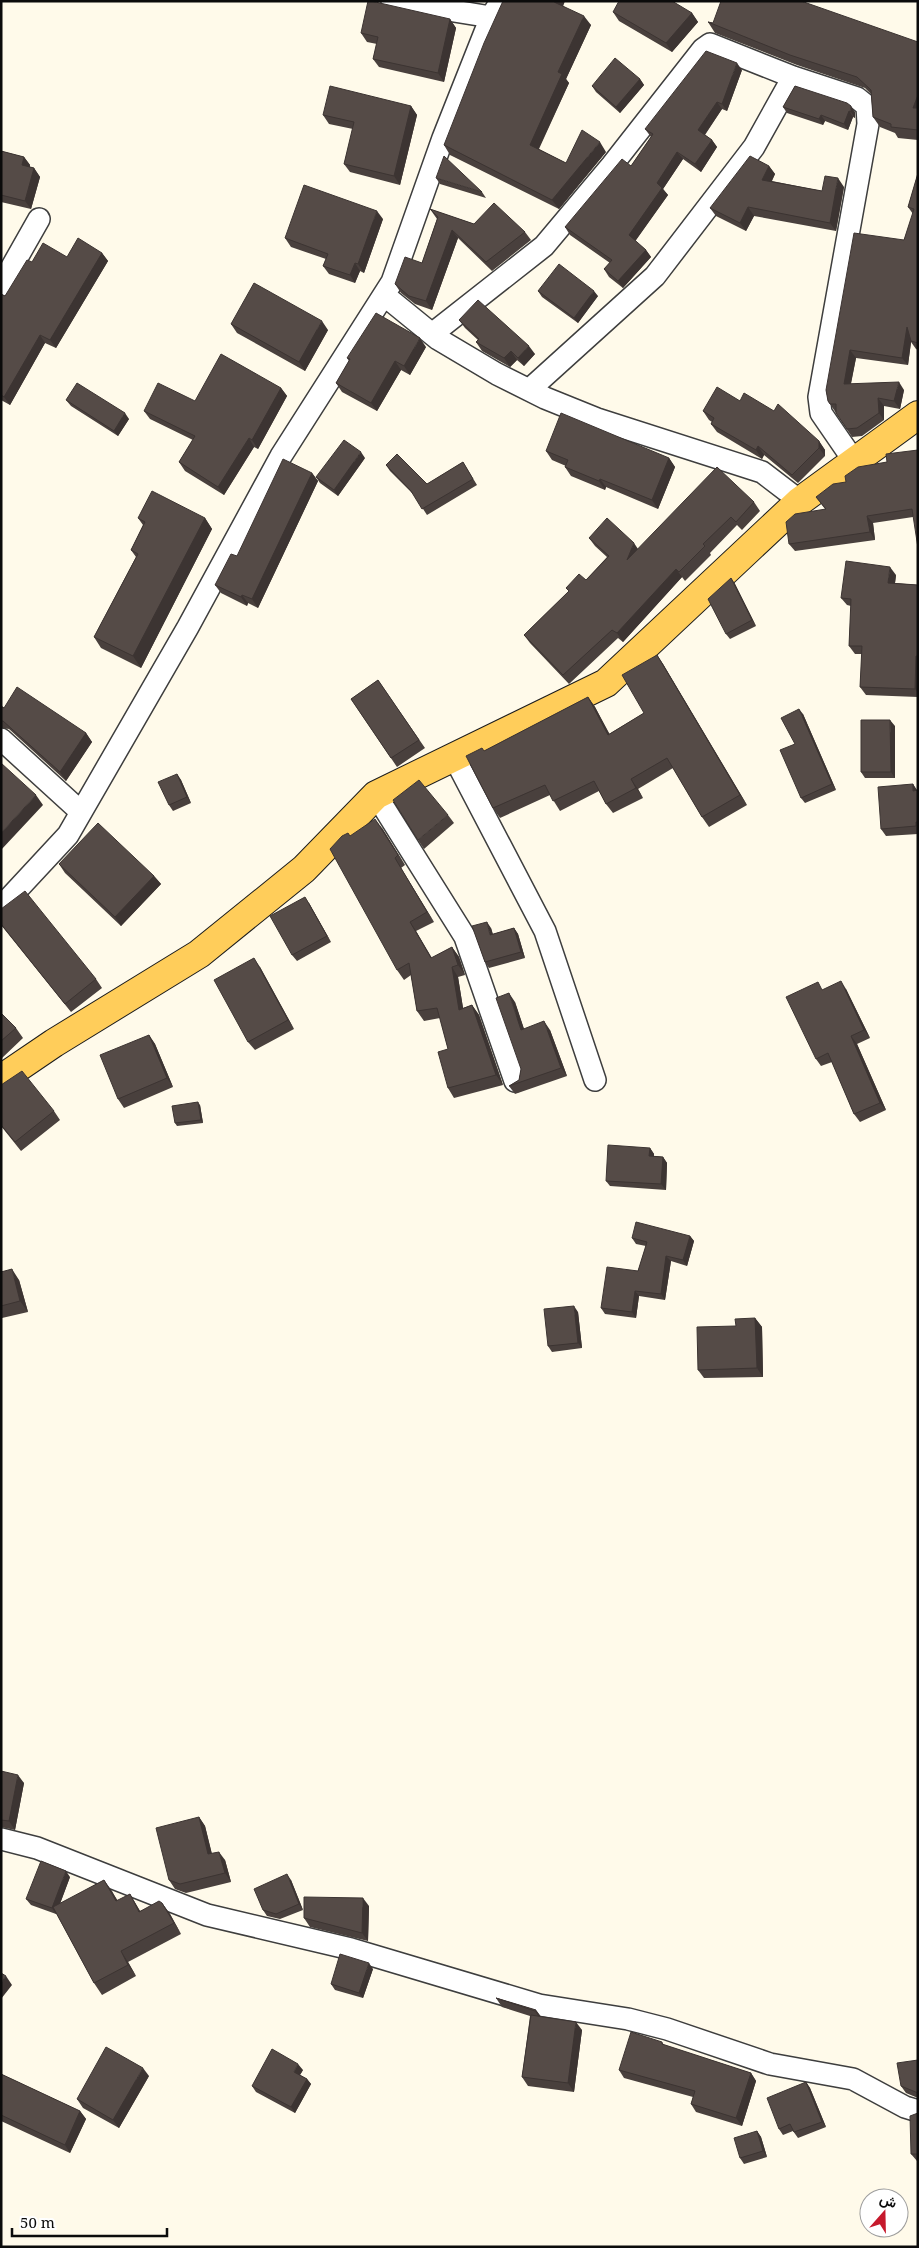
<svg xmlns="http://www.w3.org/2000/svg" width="919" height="2248" font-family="'Noto Serif',Vazirmatn,serif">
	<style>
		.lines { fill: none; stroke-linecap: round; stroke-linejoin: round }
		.minor-casing { stroke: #3e3e3e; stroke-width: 24 }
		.major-casing { stroke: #1c1c1c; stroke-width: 30 }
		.minor { stroke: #fff; stroke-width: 21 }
		.major { stroke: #ffcd5a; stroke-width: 28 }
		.wall { fill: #49403d }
		.shaded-wall { fill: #3c3432 }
		.building { fill: #554b47; stroke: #3c3432 }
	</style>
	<rect width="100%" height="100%" fill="#fffaea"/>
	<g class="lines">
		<g class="minor-casing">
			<path id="minor" d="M392,1L491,17
				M1,286L39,219
				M384,295L438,339L497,374L545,398L597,419L762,472L800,501
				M432,334L544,246L612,165L703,49L710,44L793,77L857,98L867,106L868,124L819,397L821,413L854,461
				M529,390L655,276L754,147L793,77
				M1,739L81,812
				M454,757L545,931L595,1080
				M376,795L465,937L515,1081
				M1,907L68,835L188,627L281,456L392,282L443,138L491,17L501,1
				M1,1839L37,1848L207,1915L351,1949L539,2005L628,2019L667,2029L770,2064L853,2079L905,2107L918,2111"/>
		</g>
		<g class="major-casing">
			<path id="major" d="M1,1079L54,1043L199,954L304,869L376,795L606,683L800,501L918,415"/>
		</g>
		<use href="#minor" class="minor"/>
		<use href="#major" class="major"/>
	</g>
	<path class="wall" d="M563,6L591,25L566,79L569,83L539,149L566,163L606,152L559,209L450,155L444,145Z
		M613,12L692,13L698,22L672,52L619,21Z
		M450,19L456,28L444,82L379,67L373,59L377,44L367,42L361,33Z
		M708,22L713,23L918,42V140L898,138L895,133L880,127L873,117L871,94L865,88L797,65L715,33Z
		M742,70L727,111L722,109L705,135L712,140L717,147L701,172L683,159L663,189L668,195L635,241L646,250L651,257L623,288L609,277L604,269L610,263L570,235L565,227L631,166L651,137L645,129Z
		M640,79L644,85L620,113L596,92L592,86Z
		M795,86L855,112V118L853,117L848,130L825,121L823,125L787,113L783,107Z
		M411,106L417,115L400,185L350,172L344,164L353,129L329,124L323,115Z
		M1,151L24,157L30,165V167L34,168L40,177L31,209L1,202Z
		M769,166L775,174L772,181L822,191L844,187L836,231L754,216L746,231L716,216L710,208Z
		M918,173V350L916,349L911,342L908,365L856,358L851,384L904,390L900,409L884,406V420L862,436L852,437L828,401L826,390L904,240L913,214L908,207Z
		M436,178L482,192L486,198L440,184Z
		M430,209L474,224L525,232L531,240L492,271L458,238L432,310L415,304L401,293L395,284L422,263L437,219Z
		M383,219L364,273L360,271L355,283L329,274L323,266L326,259L291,247L285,238Z
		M102,253L108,261L56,348L45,343L10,405L1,400V294L5,296L32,262L67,257Z
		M538,291L598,296L578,323L542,297Z
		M459,320L535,354L524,366L517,360L510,367L482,351L476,342L478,340L465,328Z
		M231,324L328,330L305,371L237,333Z
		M426,347L410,375L401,370L377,411L342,392L336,383L349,361L347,358Z
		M281,388L287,396L258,449L254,447L224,495L185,471L179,462L193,440L150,419L144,411L195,401Z
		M66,400L129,419L118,436L71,406Z
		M740,401L819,441L825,450V456L798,483L764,455L762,459L717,432L711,424L712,422L709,420L703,411Z
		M918,450L913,517L873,523L875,540L795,551L789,544L825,509L816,497L887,462Z
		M546,451L669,458L675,467L658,509L606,487L605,490L571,476L565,467L566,466L552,460Z
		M365,458L338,496L320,483L316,477Z
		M463,462L477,485L427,515L414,495L390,471L386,465L427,484Z
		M312,473L318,481L258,608L248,603L247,606L221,593L215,585L237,556Z
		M754,502L760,511L742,530L737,525L710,553L711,555L685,581L682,577L623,642L618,638L569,684L530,643L524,635L569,591L566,588L586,580L607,557L595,546L589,538L638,549Z
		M138,518H205L212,529L141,668L101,648L94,637L136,557L131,550L143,525Z
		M896,575L895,583L918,585V697L866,695L860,687L862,654H855L849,646L851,606L847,605L841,598Z
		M731,578L735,584L756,626L730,639L726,634Z
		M657,655L663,664L747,805L709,827L702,817L673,768L638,789L643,798L613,813L606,804L599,791L560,811L550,795L500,818L493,808L484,751L588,697L595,707L609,734L644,713Z
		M378,680L425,748L397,767L351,699Z
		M1,706L4,708L86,733L92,742L66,781L9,729L1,728Z
		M803,714L836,790L805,803L801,798L795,744Z
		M895,726V778H865L861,772Z
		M177,774L181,780L191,803L173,811L169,805Z
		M913,784L917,790H918V834L886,836L881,829Z
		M448,815L454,823L424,849L418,840Z
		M382,828L405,865L401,868L434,922L416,931L432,958L452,947L459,957L465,975L458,977L463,1008L472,1005L479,1015L503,1085L454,1098L448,1088V1049L440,1018L424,1021L417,1011L411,975L404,980L397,970L351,836Z
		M59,864L154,876L161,884L121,926L65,873Z
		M309,903L331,942L297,961L292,955Z
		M1,909L96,979L102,988L71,1012L1,925Z
		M491,928L493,934L514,928L518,934L525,958L489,968L485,962Z
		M260,967L294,1029L255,1050L248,1042Z
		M824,989H846L870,1038L857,1044L886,1110L860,1122L854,1114L832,1062L821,1066L816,1059Z
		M515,1002L524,1029L550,1030L567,1076L515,1094L509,1086L519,1080L521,1069Z
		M1,1013L16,1028L23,1038L1,1059Z
		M149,1035L155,1044L173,1087L124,1108L118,1099Z
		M1,1085L54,1111L60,1120L21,1151L1,1126Z
		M200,1105L203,1123L177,1126L175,1123Z
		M650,1148L654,1154V1156L663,1157L667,1163L666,1190L610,1186L606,1181Z
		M690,1236L694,1241L687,1266L671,1261L665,1300L639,1296L636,1318L605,1314L601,1308L638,1271L646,1246L636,1244L632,1238Z
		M1,1272L19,1280L28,1312L2,1318L1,1316Z
		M578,1312L582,1348L552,1352L548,1346Z
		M755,1318L762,1327L763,1377L704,1378L698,1370Z
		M1,1771L24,1783L15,1830L1,1827Z
		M199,1817L205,1826L212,1854L225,1860L231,1882L186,1893L175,1889L169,1880Z
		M70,1877L60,1904L104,1880L118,1901L130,1894L140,1911L162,1903L170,1914L181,1934L128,1962L136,1976L102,1995L94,1983L56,1913V1914L31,1905L26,1899Z
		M291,1880L303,1910L280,1919L267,1916L263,1910Z
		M369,1906L368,1941L310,1927L304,1918Z
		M373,1969L363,1998L335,1990L331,1984Z
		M496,1998L536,2010L541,2017L582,2030L574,2092L528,2086L522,2077L530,2016L502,2007Z
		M662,2042L664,2045L751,2073L756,2081L742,2126L696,2112L691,2104L693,2097L624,2078L619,2070Z
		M918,2060V2098L906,2093L901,2086Z
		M303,2070L300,2075L307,2079L311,2084L295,2113L256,2092L252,2086Z
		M1,2074L80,2111L86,2119L70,2153L1,2121Z
		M149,2076L119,2128L83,2108L77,2099Z
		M806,2082L810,2088L826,2127L798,2138L793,2131L783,2135L779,2129Z
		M918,2113V2161H917L911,2154Z
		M757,2131L761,2137L767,2157L744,2164L740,2158Z"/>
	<path class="shaded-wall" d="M554,1H565L561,12L554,2Z
		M692,13L698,22L672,52L666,43Z
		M584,16L591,25L566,79L569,83L536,154L530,145L558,72Z
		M450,19L456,28L444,82L438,73Z
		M737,63L742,70L727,111L722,104Z
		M640,79L644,85L620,113L616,107Z
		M918,95V114L913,108Z
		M717,102L722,109L703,137L698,130Z
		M411,106L417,115L400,185L394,176Z
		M851,106L855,112V118L851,112Z
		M849,111L853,117L848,130L844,124Z
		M821,115L825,121L823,125L819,119Z
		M712,140L717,147L701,172L695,164Z
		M600,142L606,152L559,209L552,200Z
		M677,152L683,159L663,189L668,195L634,243L629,235L657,183Z
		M24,157L30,165L28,174L22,165Z
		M769,166L775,174L768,188L762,180Z
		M34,168L40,177L31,209L25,201Z
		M838,178L844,187L836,231L830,223Z
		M748,207L754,216L746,231L740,223Z
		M377,211L383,219L364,273L358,264Z
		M452,230L458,238L432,310L426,301Z
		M646,250L651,257L623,288L618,281Z
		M102,253L108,261L56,348L50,340Z
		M355,263L360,271L355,283L350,275Z
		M594,291L598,296L578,323L574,318Z
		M322,321L328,330L305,371L299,362Z
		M907,327L912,335L908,365L902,358Z
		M40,335L45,343L10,405L4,397Z
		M420,338L426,347L410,375L404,366Z
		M529,346L535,354L524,366L518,358Z
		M850,350L856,358L849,392L844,384Z
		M511,351L517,360L510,367L504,358Z
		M395,361L401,370L377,411L371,403Z
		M899,382L904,390L900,409L894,401Z
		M281,388L287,396L258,449L252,440Z
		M878,398L884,406V420L879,413Z
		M125,413L129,419L118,436L114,431Z
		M249,438L254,447L224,495L218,487Z
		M819,441L825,450V456L819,448Z
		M758,446L764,455L762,459L756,450Z
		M361,452L365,458L338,496L334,490Z
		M669,458L675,467L658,509L652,500Z
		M312,473L318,481L258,608L252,599Z
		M600,479L606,487L605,490L599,481Z
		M867,516L873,523L875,540L870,532Z
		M205,518L212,529L141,668L133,656Z
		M634,543L640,552L627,560Z
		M890,567L896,575L894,591L888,583Z
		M676,569L682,577L623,642L617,633Z
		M731,578L735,584L756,626L752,620Z
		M242,595L248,603L247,606L241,597Z
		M657,655L663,664L747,805L740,795Z
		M916,656L918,658V693L915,689Z
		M588,697L595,707L615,744L608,735Z
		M799,709L803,714L836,790L832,784Z
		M890,720L895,726V778L891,772Z
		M86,733L92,742L66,781L60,772Z
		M177,774L181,780L191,803L187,797Z
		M631,779L638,789L643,798L636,788Z
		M913,784L917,791H913Z
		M36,795L43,805L1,850V833Z
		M375,819L382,828L405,865L398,855Z
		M395,858L401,868L434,922L427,912Z
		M154,876L161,884L121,926L115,917Z
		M305,897L309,903L331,942L327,936Z
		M410,922L416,931L437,968L431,958Z
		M487,922L491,928L494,940L490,935Z
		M514,928L518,934L525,958L521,952Z
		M452,947L459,957L465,975L458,965Z
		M254,958L260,967L294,1029L288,1020Z
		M452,967L458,977L465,1020L459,1010Z
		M841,981L846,989L870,1038L864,1030Z
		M509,993L515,1002L527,1038L521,1030Z
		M472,1005L479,1015L503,1085L496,1075Z
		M544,1021L550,1030L567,1076L561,1068Z
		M149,1035L155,1044L173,1087L167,1078Z
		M851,1036L857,1044L886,1110L880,1103Z
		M198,1102L200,1105L203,1123L201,1120Z
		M650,1148L654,1154V1162L649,1156Z
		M663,1157L667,1163L666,1190L661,1184Z
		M690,1236L694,1241L687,1266L683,1260Z
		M666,1256L671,1261L665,1300L661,1294Z
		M12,1269L19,1280L28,1312L20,1301Z
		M635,1291L639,1296L636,1318L632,1312Z
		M574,1306L578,1312L582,1348L578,1343Z
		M755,1318L762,1327L763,1377L757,1368Z
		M18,1775L24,1783L15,1830L9,1821Z
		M199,1817L205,1826L214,1863L208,1854Z
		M219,1852L225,1860L231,1882L225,1873Z
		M66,1871L70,1877L56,1914L52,1908Z
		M287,1874L291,1880L303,1910L299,1904Z
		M104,1880L112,1891L124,1913L116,1901Z
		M130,1894L137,1906L147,1923L139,1912Z
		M363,1898L369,1906L368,1941L362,1933Z
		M162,1903L170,1914L181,1934L174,1923Z
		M121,1951L128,1962L136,1976L128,1965Z
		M369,1963L373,1969L363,1998L359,1993Z
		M6,1976L12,1985L1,1999V1983Z
		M536,2010L542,2018L541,2020L535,2011Z
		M576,2022L582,2030L574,2092L568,2083Z
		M298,2064L303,2070L298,2078L294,2072Z
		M143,2068L149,2076L119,2128L113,2120Z
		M751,2073L756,2081L742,2126L736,2118Z
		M307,2079L311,2084L295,2113L291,2107Z
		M806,2082L810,2088L826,2127L822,2122Z
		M80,2111L86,2119L70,2153L65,2145Z
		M757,2131L761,2137L767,2157L763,2151Z"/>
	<path class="building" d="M368,1H371L450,19L438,73L373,59L378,37L361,33Z
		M503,1H554V2L584,16L558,72L562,74L530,145L566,163L582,130L600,142L552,200L444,145L484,43Z
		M619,1H672L692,13L666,43L613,12Z
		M721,1H801L918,42V95L913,108H918V130L891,127V124L873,117L871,90L857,77L790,55L708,22L713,23Z
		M706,51L737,63L722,104L717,102L698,130L712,140L695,164L677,152L657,183L662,188L629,235L646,250L618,281L604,269L612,260L565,227L622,159L631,166L653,134L645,129Z
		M615,58L640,79L616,107L592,86Z
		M330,86L411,106L394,176L344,164L354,122L323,115Z
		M795,86L847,103L851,106V112L849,111L844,124L821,115L819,119L783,107Z
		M1,151L24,157L22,165L34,168L25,201L1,195Z
		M444,156L482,192L436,178Z
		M750,156L769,166L762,180L822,191L825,176L838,178L830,223L748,207L740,223L710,208Z
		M918,173V343L911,341L907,327L902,358L850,350L844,384L899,382L894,401L878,398L879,413L857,428L847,429L836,413V404H830L828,401L826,390L854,233L904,240L914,209L908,207Z
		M304,185L377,211L358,264L355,263L350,275L323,266L328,254L285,238Z
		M494,203L525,232L486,262L452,230L426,301L409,296L395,284L405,257L422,263L438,217L430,209L474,224Z
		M78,238L102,253L50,340L40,335L4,397L1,395V294L5,296L27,260L32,262L43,243L67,257Z
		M559,264L594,291L574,318L538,291Z
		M254,283L322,321L299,362L231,324Z
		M478,300L529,346L518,358L511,351L504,358L476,342L479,339L459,320Z
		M376,313L420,338L404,366L395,361L371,403L336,383L350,359L347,358Z
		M221,354L281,388L252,440L249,438L218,487L179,462L195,436L144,411L158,383L195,401Z
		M77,383L125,413L114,431L66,400Z
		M717,387L740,401L744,393L774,411L778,404L819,441V448L792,475L758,446L756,450L711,424L714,418L703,411Z
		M561,413L669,458L652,500L600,479L599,481L565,467L568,460L546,451Z
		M344,440L361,452L334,490L316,477Z
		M918,450V548L912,509L867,516L870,532L789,544L786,522L795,514L826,509L816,497L833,484L846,482L845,476L858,467L887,462L886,454Z
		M397,454L427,484L463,462L473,479L422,509L411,491L386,465Z
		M283,459L312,473L252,599L242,595L241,597L215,585L231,554L237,556Z
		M717,467L754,502L736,522L731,517L703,544L705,546L679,572L676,569L617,633L612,630L563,675L524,635L569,591L566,588L579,574L586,580L609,556L589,538L607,518L634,543L627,560Z
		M152,491L205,518L133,656L94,637L138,554L131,550L145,522L138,518Z
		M846,561L890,567L888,583L918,585V656H916L915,689L860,687L862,646H849L851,599L841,598Z
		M731,578L752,620L726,634L708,599Z
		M657,655L740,795L702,817L667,758L631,779L636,788L606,804L594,781L553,801L545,785L493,808L466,756L482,748L484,751L588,697L608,735L644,713L622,675Z
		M378,680L419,740L391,758L351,699Z
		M17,687L86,733L60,772L3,721H1V706L4,708Z
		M799,709L832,784L801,798L780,750L795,744L781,718Z
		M861,720H890L891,772H861Z
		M1,763L36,795L1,833Z
		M177,774L187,797L169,805L158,782Z
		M419,780L448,815L418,840L393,800Z
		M913,784V791L918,790V822H916V826L881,829L878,787Z
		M375,819L398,855L395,858L427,912L410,922L431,958L452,947L458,965L452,967L459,1010L472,1005L496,1075L448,1088L438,1052L448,1049L437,1008L417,1011L409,963L397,970L330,849L342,836L348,833L350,836Z
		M98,823L154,876L115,917L59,864Z
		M25,891L96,979L65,1004L1,924V909Z
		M305,897L327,936L292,955L270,916Z
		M487,922L490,935L514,928L521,952L485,962L472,926Z
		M254,958L288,1020L248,1042L214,980Z
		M841,981L864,1030L851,1036L880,1103L854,1114L828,1053L816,1059L786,997L818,982L822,990Z
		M509,993L521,1030L544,1021L561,1068L509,1086L519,1080L521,1069L496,998Z
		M1,1013L16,1028L1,1041Z
		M149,1035L167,1078L118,1099L100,1055Z
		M22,1071L54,1111L15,1142L1,1125V1085Z
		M198,1102L201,1120L175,1123L172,1106Z
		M608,1145L650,1148L649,1156L663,1157L661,1184L606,1181Z
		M636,1222L690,1236L683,1260L666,1256L661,1294L635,1291L632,1312L601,1308L607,1267L638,1271L647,1242L632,1238Z
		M12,1269L20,1301L1,1306V1272Z
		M574,1306L578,1343L548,1346L544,1309Z
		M755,1318L757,1368L698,1370L697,1327L736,1326L735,1319Z
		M1,1771L18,1775L9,1821L1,1820Z
		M199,1817L208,1854L219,1852L225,1873L180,1884L169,1880L156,1828Z
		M41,1861L66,1871L52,1908L26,1899Z
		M287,1874L299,1904L276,1914L263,1910L254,1889Z
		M104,1880L116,1901L130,1894L139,1912L159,1901L162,1903L174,1923L121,1951L128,1965L94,1983L53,1907Z
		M304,1897L363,1898L362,1933L304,1918Z
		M340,1954L369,1963L359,1993L331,1984Z
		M1,1973L6,1976L1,1983Z
		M496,1998L536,2010L535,2011Z
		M531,2015L576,2022L568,2083L522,2077Z
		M631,2032L662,2042V2044L751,2073L736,2118L691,2104L695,2091L619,2070Z
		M106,2047L143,2068L113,2120L77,2099Z
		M272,2049L298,2064L294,2072L307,2079L291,2107L252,2086Z
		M918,2060V2093L901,2086L897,2063Z
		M1,2074L80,2111L65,2145L1,2115Z
		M806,2082L822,2122L794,2132L790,2124L779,2129L767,2098Z
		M918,2113V2154H911L910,2116Z
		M757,2131L763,2151L740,2158L734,2138Z"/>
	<rect width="919" height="2248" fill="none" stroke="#0b0b0b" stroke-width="5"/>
	<g transform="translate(884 2213) rotate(20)"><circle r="24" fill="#ffffff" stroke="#9d9d9d"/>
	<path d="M0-4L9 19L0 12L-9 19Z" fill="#c6192c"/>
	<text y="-8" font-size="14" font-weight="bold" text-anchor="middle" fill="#0b0b0b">ش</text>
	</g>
	<path d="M12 2228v8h155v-8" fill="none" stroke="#0b0b0b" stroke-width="2.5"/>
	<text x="20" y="2228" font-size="15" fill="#0b0b0b" stroke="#ffffff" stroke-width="4" paint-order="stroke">50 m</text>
</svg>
